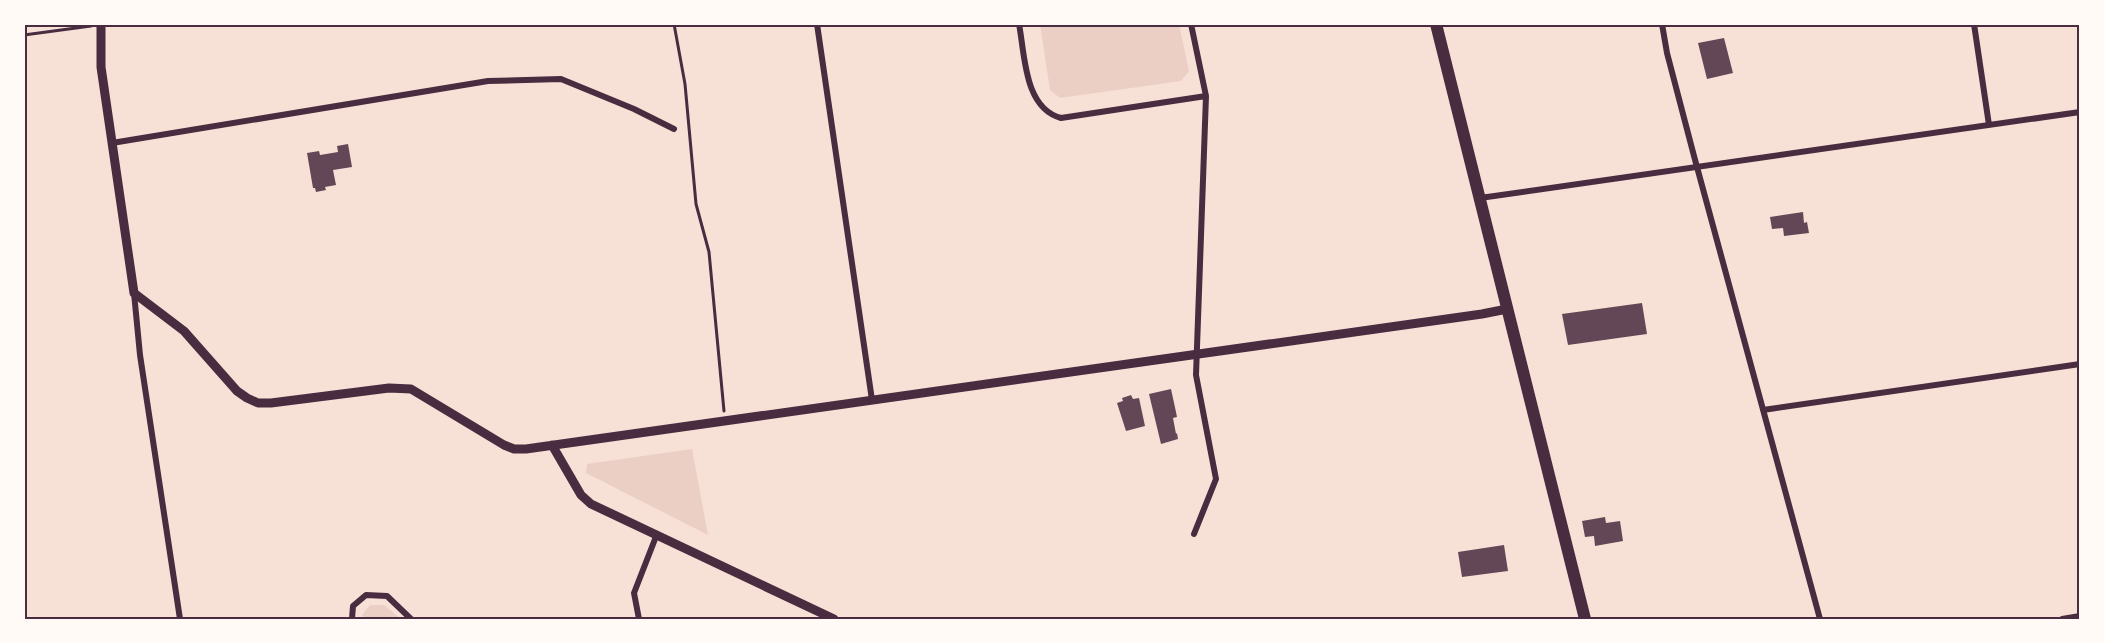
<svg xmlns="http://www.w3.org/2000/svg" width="2104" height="643" font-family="Poppins,sans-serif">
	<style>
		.green { fill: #ebcfc5 }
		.building { fill: #644757 }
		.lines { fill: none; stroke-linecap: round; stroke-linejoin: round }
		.path { stroke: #4a2c40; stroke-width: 3 }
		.minor { stroke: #4a2c40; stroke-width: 6 }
		.tertiary { stroke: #4a2c40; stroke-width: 9 }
		.primary { stroke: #4a2c40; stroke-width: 12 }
		.neatline { fill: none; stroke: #4a2c40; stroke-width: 2 }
	</style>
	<rect width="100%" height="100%" fill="#f7e1d7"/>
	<path class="green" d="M1040,24H1179L1189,71L1181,81L1060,98L1050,90Z
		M692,449L708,535L586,473L587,464Z
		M370,605H384L401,619H366L362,615Z"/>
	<path class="building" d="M1724,38L1733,73L1707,79L1698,43Z
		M348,144L352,167L333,170L336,185L325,187L326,190L316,192L315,188H313L307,153L319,151L320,155L338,152L337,146Z
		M1803,212L1804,223L1807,222L1809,233L1784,236L1783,228L1772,229L1770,217Z
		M1642,303L1647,334L1568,345L1562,314Z
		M1171,389L1176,412L1177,417L1173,418L1176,434L1177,433L1178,439L1161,444L1149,394Z
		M1131,395L1133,399L1139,398L1145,426L1126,431L1117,403L1123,401L1122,398Z
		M1605,517L1606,523L1620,521L1623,541L1595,546L1594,536L1585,537L1582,521Z
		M1504,545L1508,571L1462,577L1458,552Z"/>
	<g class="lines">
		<path class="path" d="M674,24L685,84L696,204L709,252L724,411
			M24,35L91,26"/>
		<path class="minor" d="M817,24L872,400
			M1019,24C1025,55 1024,108 1061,118L1206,96
			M1191,24L1206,96L1196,375L1216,479L1194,534
			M1662,24L1667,53L1694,156L1820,619
			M1974,24L1989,125
			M112,143L488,81L561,79L634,109L674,129
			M1480,198L2080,112
			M134,293L140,355L180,619
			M1763,410L2080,364
			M352,619L353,606L366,595L387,596L411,619
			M639,619L634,593L657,534
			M2062,619L2080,616"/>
		<path class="tertiary" d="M101,24V67L134,293L184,331L237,391L247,398L258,403H271L389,388L411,389L504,445L514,449H526L1482,314L1507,309
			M552,445L581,495L591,504L834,619"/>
		<path class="primary" d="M1436,24L1585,619"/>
	</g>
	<rect width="2104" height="643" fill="none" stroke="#fffaf5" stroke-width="51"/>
	<rect x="26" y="26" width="2052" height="592" class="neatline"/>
</svg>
